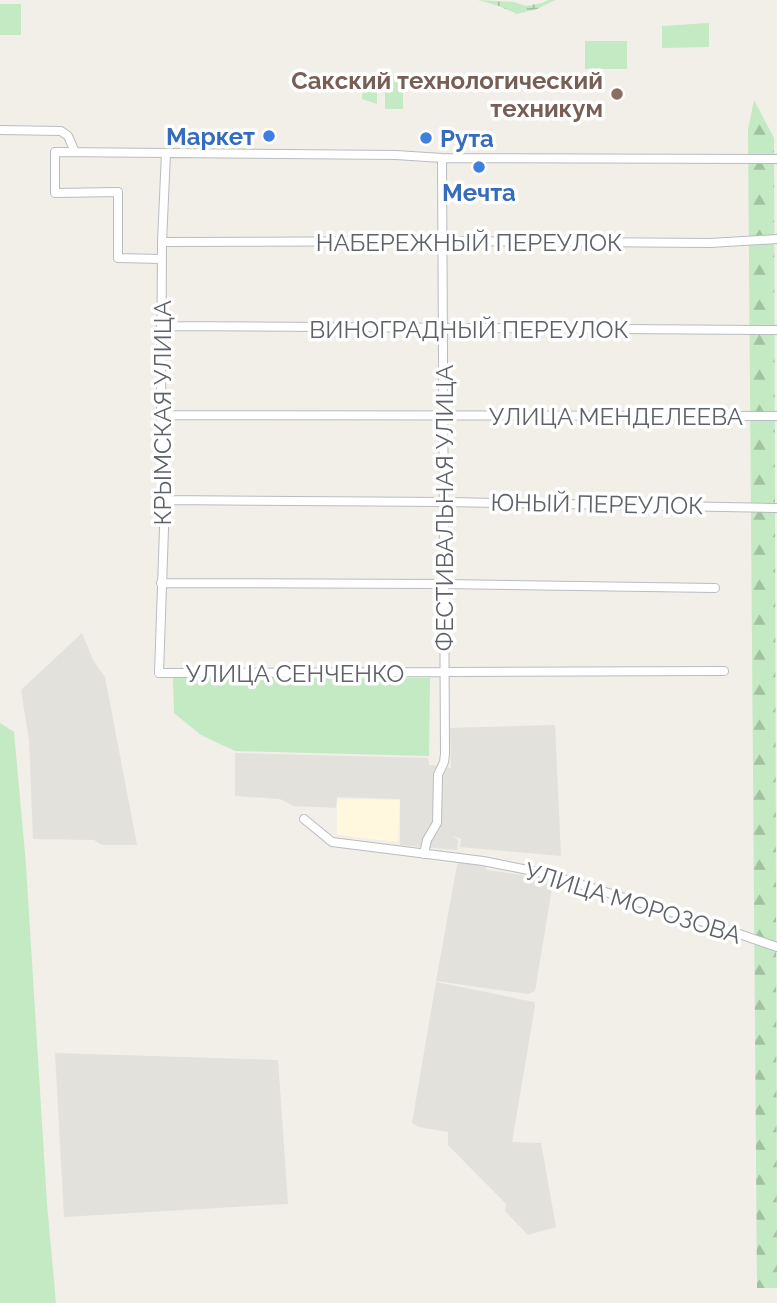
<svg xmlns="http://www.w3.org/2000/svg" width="777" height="1303" font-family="Raleway,sans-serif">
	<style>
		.commercial { fill: #fff7de }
		.industrial { fill: #e2e1db }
		.green { fill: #c3eac2 }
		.forest { fill: url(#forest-firs) }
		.wetland { fill: url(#wetland-marsh) }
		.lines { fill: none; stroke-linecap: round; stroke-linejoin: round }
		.minor-casing { stroke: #b9bcc1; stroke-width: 10 }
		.minor { stroke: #fff; stroke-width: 8 }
		.education-dot { fill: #8d6e63; stroke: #fff; stroke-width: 2.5 }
		.shop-dot { fill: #3f7fe0; stroke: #fff; stroke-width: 2.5 }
		.labels { text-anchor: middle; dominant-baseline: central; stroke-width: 7; stroke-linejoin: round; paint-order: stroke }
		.education-label { font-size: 24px; font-weight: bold; fill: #785e54; stroke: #fff; text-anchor: end }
		.shop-label { font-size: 24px; font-weight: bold; fill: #366cbe; stroke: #fff; text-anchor: end }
		.street-label { font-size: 24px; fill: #5e6368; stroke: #fff }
	</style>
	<defs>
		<pattern id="forest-firs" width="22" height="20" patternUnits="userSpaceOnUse" patternTransform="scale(1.75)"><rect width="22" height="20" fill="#c3eac2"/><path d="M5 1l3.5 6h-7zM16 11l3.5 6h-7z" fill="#a2c1a1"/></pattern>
		<pattern id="wetland-marsh" width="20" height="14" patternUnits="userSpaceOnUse" patternTransform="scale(1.75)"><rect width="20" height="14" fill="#c3eac2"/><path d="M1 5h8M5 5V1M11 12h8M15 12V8" fill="none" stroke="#a2c1a1"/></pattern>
	</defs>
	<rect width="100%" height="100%" fill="#f1efe7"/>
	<path class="commercial" d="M337,799L400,800L398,842L337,835Z"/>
	<path class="industrial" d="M82,633L94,662L105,677L137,845H102L94,840L33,839L29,740L21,690Z
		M555,725L561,856L460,847L461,839L454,836V837L458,840L457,850L400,845V799L337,797L336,808L294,806L280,799L235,796V753L428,758L429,765L445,766V768H451L450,728Z
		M459,861L486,864V870L539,877L553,882L535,991L528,994L436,981L457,865Z
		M436,982L534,1002L535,1006L512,1142L541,1143L556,1227L528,1235L505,1211L506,1204L448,1145V1132L419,1127L412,1123Z
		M55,1053L278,1060L288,1204L64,1217Z"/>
	<path class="green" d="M0,4H21V35H0Z
		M709,23V47L662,48V26Z
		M585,41H627V69H585Z
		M385,77H403V109H385Z
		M363,80L377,84V104L362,99Z
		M173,678H430L429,756L235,751L201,735L174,713Z
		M0,723L14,732L26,865L47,1204L56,1303H0Z"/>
	<path class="forest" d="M754,100L774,138L777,1288H757L748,130Z"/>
	<path class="wetland" d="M478,0L514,2L526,6L542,3L548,0H555L537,9L517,14L499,6Z"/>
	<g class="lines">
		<g class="minor-casing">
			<path id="minor" d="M0,130L61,131L68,136L75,152
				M166,153L162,242L161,415L165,500L159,673L724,671
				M162,242L438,241L710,243L777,239
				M161,259L118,258V192L55,193V152L396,155L442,158L777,159
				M161,326L777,330
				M161,415L777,416
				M165,500L447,502L777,508
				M161,583L444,584L715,588
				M304,819L332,842L483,861L543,873L710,924L777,947
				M424,854L427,840L437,823L438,775L444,762L445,754L442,158"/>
		</g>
		<use href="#minor" class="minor"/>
	</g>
	<circle class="education-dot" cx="617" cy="94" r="7"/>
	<g class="shop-dot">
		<circle cx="269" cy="136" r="7"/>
		<circle cx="426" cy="138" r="7"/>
		<circle cx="479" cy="167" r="7"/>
	</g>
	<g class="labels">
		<g class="education-label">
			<text x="603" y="80">Сакский технологический<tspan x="603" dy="28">техникум</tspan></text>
		</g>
		<g class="shop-label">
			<text x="255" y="136">Маркет</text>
			<text x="440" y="138" text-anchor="start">Рута</text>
			<text x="479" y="192" text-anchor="middle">Мечта</text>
		</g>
		<g class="street-label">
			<text x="469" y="242">НАБЕРЕЖНЫЙ ПЕРЕУЛОК</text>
			<text x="469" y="329">ВИНОГРАДНЫЙ ПЕРЕУЛОК</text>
			<text transform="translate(162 413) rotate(-90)">КРЫМСКАЯ УЛИЦА</text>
			<text x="616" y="416">УЛИЦА МЕНДЕЛЕЕВА</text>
			<text transform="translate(597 504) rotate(1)">ЮНЫЙ ПЕРЕУЛОК</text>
			<text transform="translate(444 508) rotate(-90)">ФЕСТИВАЛЬНАЯ УЛИЦА</text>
			<text x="295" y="673">УЛИЦА СЕНЧЕНКО</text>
			<text transform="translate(633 903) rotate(17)">УЛИЦА МОРОЗОВА</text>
		</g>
	</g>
</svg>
